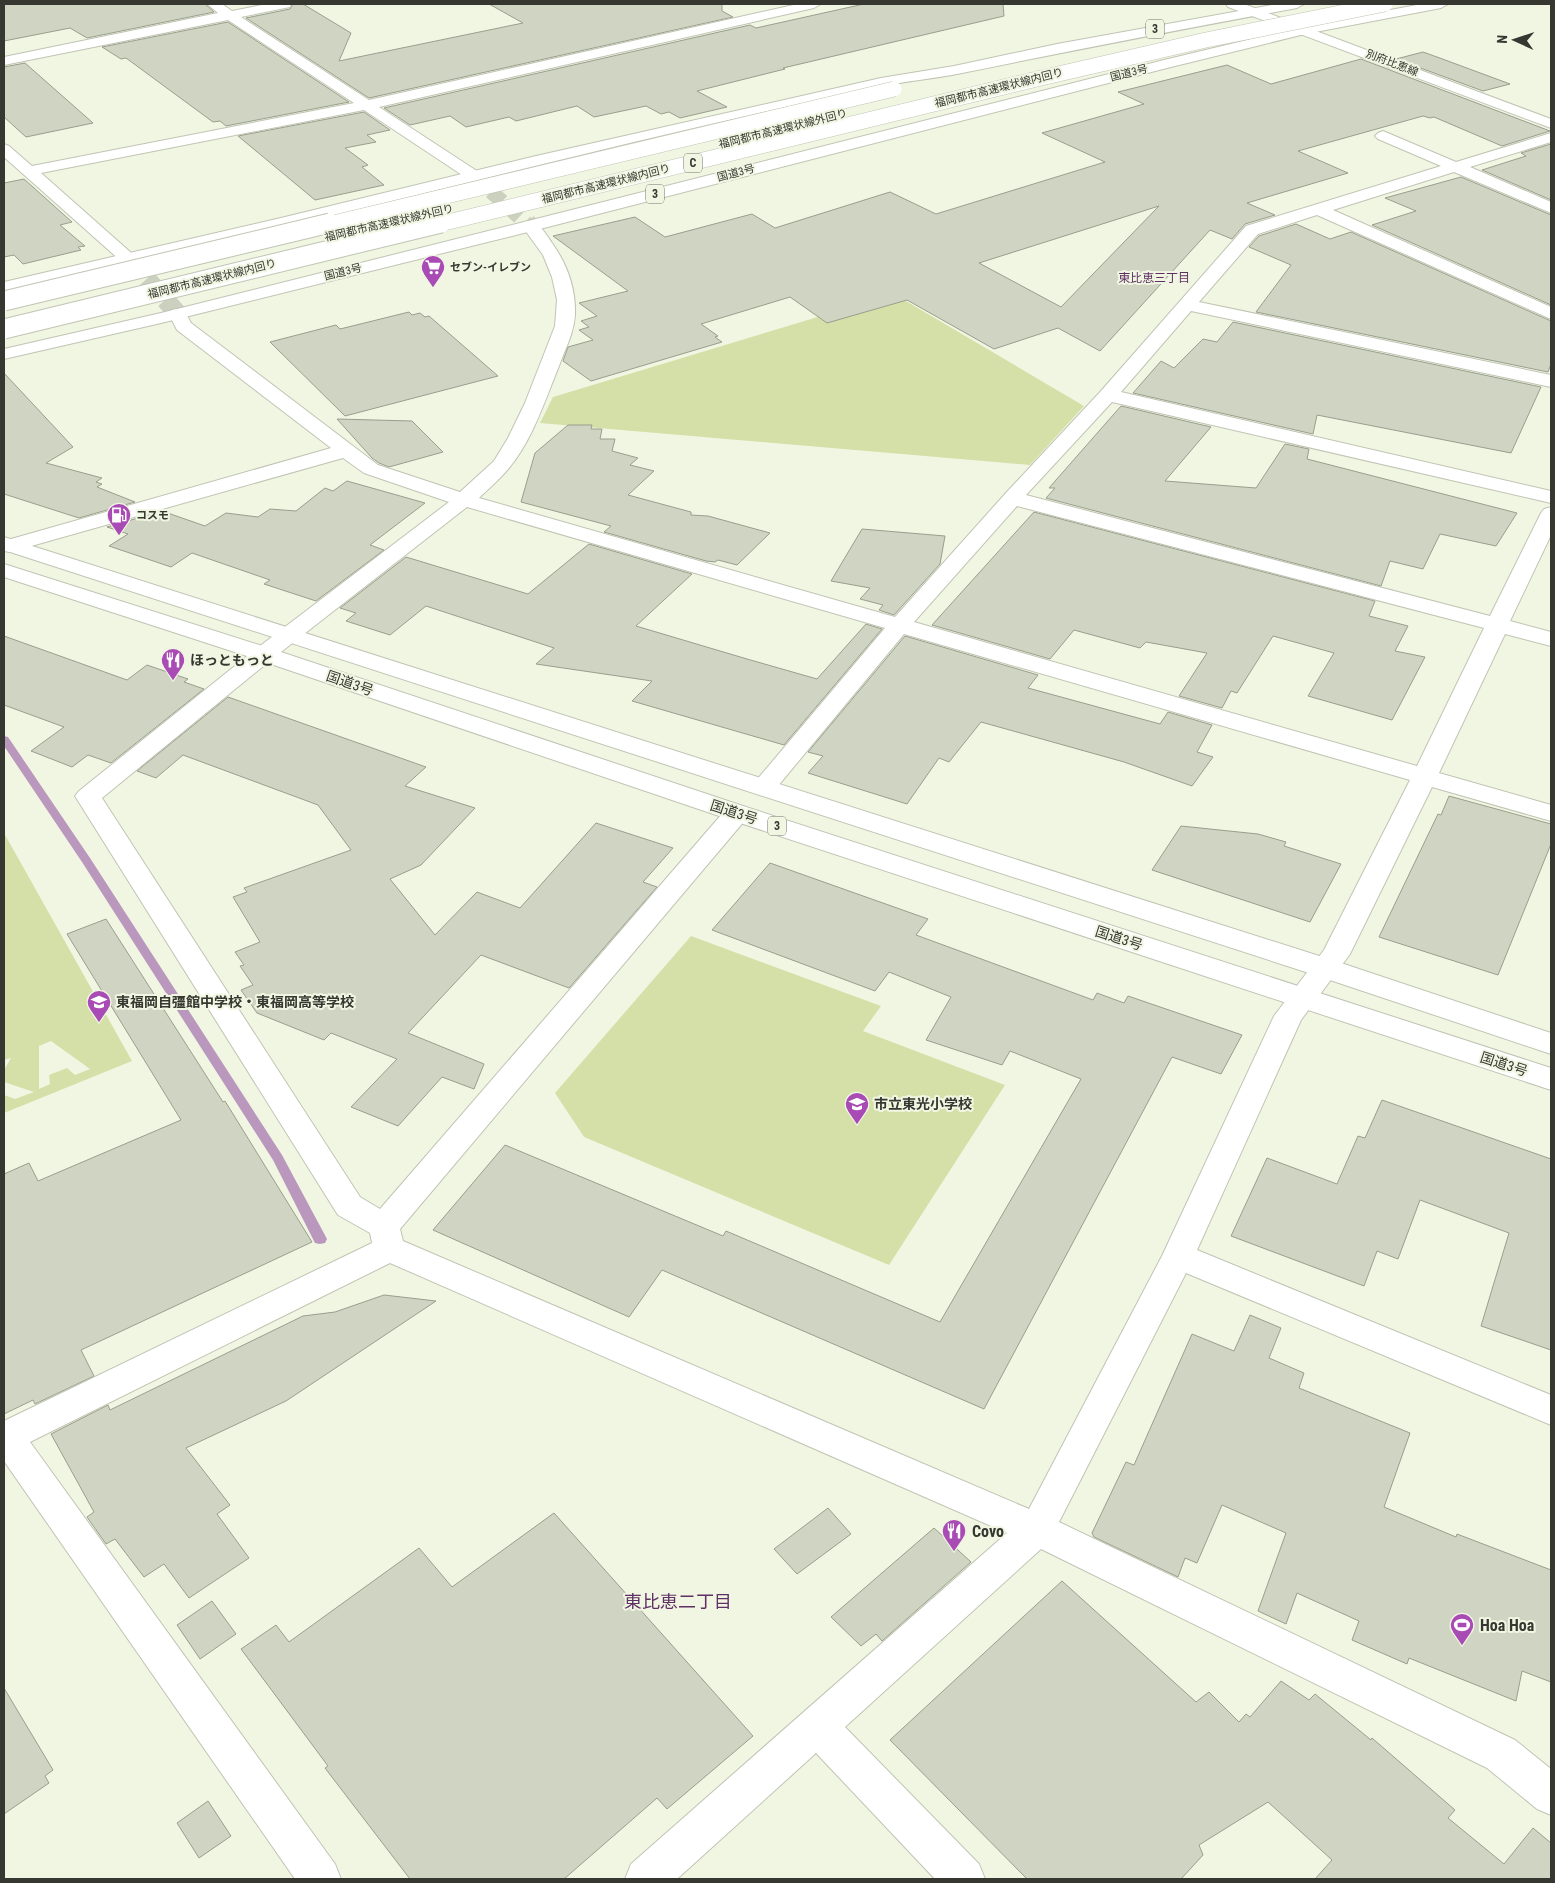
<svg xmlns="http://www.w3.org/2000/svg" width="1555" height="1883" font-family="'Roboto Condensed','Noto Sans JP',sans-serif">
	<style>
		.green { fill: #d4e0a8; fill-rule: evenodd }
		.lines { fill: none; stroke-linecap: round; stroke-linejoin: round }
		.stream { fill: #ba97bd; fill-rule: evenodd }
		.building { fill: #d0d4c2; stroke: #9a9e8d; fill-rule: evenodd }
		.minor-tunnel-far1 { stroke: #ccd0bf; stroke-width: 15; stroke-dasharray: 15 8; stroke-linecap: butt }
		.minor-tunnel { stroke: #ccd0bf; stroke-width: 19; stroke-dasharray: 19 9; stroke-linecap: butt }
		.minor-casing { stroke: #c0c4b3; stroke-width: 2 }
		.major-casing { stroke: #c0c4b3; stroke-width: 2 }
		.highway-casing { stroke: #c0c4b3; stroke-width: 2 }
		.minor { fill: #fff; fill-rule: evenodd }
		.major { fill: #fff; fill-rule: evenodd }
		.highway { fill: #fff; fill-rule: evenodd }
		.highway-bridge-far1-casing { stroke: #c0c4b3; stroke-width: 16; stroke-linecap: butt }
		.highway-bridge-casing { stroke: #c0c4b3; stroke-width: 21; stroke-linecap: butt }
		.highway-bridge-far1 { stroke: #fff; stroke-width: 15 }
		.highway-bridge { stroke: #fff; stroke-width: 19 }
		.labels { text-anchor: middle; dominant-baseline: central; stroke-width: 4; stroke-linejoin: round; paint-order: stroke }
		.far-street-label { font-size: 11px; fill: #363730; stroke: #f1f6e3 }
		.far-poi-label { font-size: 11px; font-weight: bold; fill: #363730; stroke: #f1f6e3; text-anchor: start }
		.shield { fill: #f1f6e3; stroke: #6e7066; stroke-width: 1 }
		.shield-label { font-size: 12px; font-weight: bold; fill: #363730 }
		.far-neighbourhood-label { font-size: 12px; fill: #5e3063; stroke: #f1f6e3 }
		.poi-label { font-size: 14px; font-weight: bold; fill: #363730; stroke: #f1f6e3; text-anchor: start }
		.street-label { font-size: 14px; fill: #363730; stroke: #f1f6e3 }
		.near-poi-label { font-size: 16px; font-weight: bold; fill: #363730; stroke: #f1f6e3; text-anchor: start }
		.near-neighbourhood-label { font-size: 18px; fill: #5e3063; stroke: #f1f6e3 }
	</style>
	<rect width="100%" height="100%" fill="#f1f6e3"/>
	<path class="green" d="M894,294L1084,406L1030,465L540,423L553,397Z
		M4,833L132,1061L4,1113V1095L15,1099L34,1092L4,1082V1070L11,1058L4,1060ZM51,1041L90,1069L75,1075L67,1068L49,1075L50,1084L39,1089V1046Z
		M691,936L881,1006L863,1031L1005,1085L889,1265L584,1137L555,1093Z"/>
	<g class="lines">
		<path class="stream" d="M4,736L8,737L90,858L282,1155L327,1239L325,1243L320,1244L315,1243L273,1160L82,862L4,746Z"/>
	</g>
	<path class="building" d="M4,4H205L214,12L87,38L70,28L4,41Z
		M293,4H303L351,33L339,61L523,23L489,4H722V11L733,17L369,98L246,18L290,9Z
		M864,4H1003L1004,16L783,68L785,69L697,91L727,107L680,118L669,112L661,114L646,106L594,117L577,106L516,121L509,117L466,127L450,116L410,125L384,108L750,25L756,28Z
		M228,22L349,102L226,126L220,121L213,122L126,58L121,59L102,47Z
		M1423,52L1437,57L1510,84L1483,91L1396,59Z
		M1361,59L1550,131L1502,146L1434,117L1430,118L1423,116L1298,151L1348,173L1247,203L1275,215L1245,224L1232,239L1210,230L1100,351L1058,328L994,349L907,300L827,323L790,297L701,324L718,336L715,337L722,342L591,381L563,361L568,347L593,340L579,330L589,327L581,321L597,316L579,303L628,291L553,236L635,217L665,237L752,214L775,228L890,192L936,214L1105,162L1042,133L1144,104L1118,92L1227,65L1271,84ZM1159,206L1061,307L979,263L1058,238Z
		M25,63L93,123L26,137L4,117V67Z
		M364,112L390,130L367,135L376,142L345,148L368,165L362,167L384,185L315,200L238,136Z
		M1551,144V200L1482,170L1526,156L1521,153Z
		M1461,177L1551,215V305L1372,225L1416,211L1385,198Z
		M24,179L72,222L60,225L85,246L78,247L81,250L23,264L14,255L4,257V183Z
		M1296,224L1330,239L1351,232L1551,321V364L1548,372L1256,312L1291,265L1249,247L1259,236Z
		M409,312L412,315L420,313L425,317L429,316L498,376L345,416L270,342L336,325L340,329Z
		M1233,322L1541,387L1511,453L1317,415L1313,434L1133,393L1161,361L1174,368L1203,339L1217,342Z
		M4,373L73,447L46,463L102,478L96,482L102,484L97,487L135,502L79,518L4,494Z
		M1121,406L1211,427L1165,481L1256,488L1285,444L1309,449L1307,459L1517,513L1496,546L1440,534L1423,569L1390,561L1381,586L1046,498L1055,488H1049Z
		M337,419L412,421L443,452L389,467L379,463L372,458Z
		M568,425H592L591,429H602L600,439H615L612,451L638,458L630,465L654,471L628,495L691,512V515L708,516L770,533L737,565L718,560L715,562L706,561L604,532L611,526L521,502L535,453Z
		M347,481L425,503L370,545L384,550L316,601L264,584L270,580L192,553L171,567L109,546L128,534L107,527L162,511L205,526L226,513L258,517L270,509L296,511L325,488L333,491Z
		M1034,512L1375,601L1369,616L1408,626L1395,651L1425,657L1392,720L1308,696L1334,653L1273,636L1237,693L1231,691L1222,708L1179,696L1207,653L1146,642L1140,648L1074,630L1050,659L932,625Z
		M862,529L945,536L940,564L894,615L879,610L883,605L860,599L870,588L831,581Z
		M589,544L692,574L636,626L747,659L817,679L866,624L882,629L784,745L632,701L652,681L536,664L554,648L426,606L390,635L346,621L356,613L340,608L406,557L528,594Z
		M4,636L127,680L147,665L188,679L184,682L204,689L111,763L88,755L72,767L31,751L64,727L4,705Z
		M905,636L1038,675L1028,688L1160,724L1168,712L1212,725L1197,752L1213,757L1192,786L1124,762L981,722L949,762L939,758L907,804L808,773L823,756L808,752Z
		M228,697L426,767L405,786L475,808L421,865L390,879L435,935L477,892L520,908L596,823L673,848L643,882L657,887L569,988L481,955L408,1033L484,1064L474,1089L442,1077L398,1126L351,1107L397,1059L331,1033L324,1040L257,1013L241,990L253,985L240,966L244,965L235,952L260,942L233,897L247,892L244,888L351,850L318,805L183,755L156,778L137,771Z
		M1449,796L1551,824V844L1498,975L1379,937L1438,814L1441,815Z
		M1181,826L1258,834L1286,842L1284,846L1341,864L1310,922L1152,870Z
		M770,863L928,919L916,935L1093,1000L1097,993L1124,1003L1128,996L1242,1035L1221,1074L1172,1057L984,1409L662,1270L629,1317L433,1230L505,1145L723,1236L726,1231L940,1322L1081,1079L1010,1051L1002,1065L926,1040L951,997L889,972L875,991L712,930Z
		M106,919L223,1102L225,1101L312,1242L81,1350L94,1376L35,1404L33,1400L4,1414V1174L29,1163L38,1181L181,1120L67,934Z
		M1382,1100L1551,1159V1350L1481,1326L1509,1233L1420,1200L1398,1259L1377,1251L1364,1286L1231,1236L1267,1158L1337,1184L1358,1136L1365,1138Z
		M384,1295L436,1301L286,1401L186,1448L230,1505L217,1514L249,1558L189,1598L164,1564L144,1577L115,1539L106,1544L87,1517L94,1512L51,1434L108,1405L110,1410L303,1316L335,1312Z
		M1250,1315L1281,1328L1269,1358L1304,1373L1299,1388L1410,1433L1384,1507L1456,1537L1457,1534L1551,1570V1682L1522,1671L1516,1701L1409,1658L1407,1664L1352,1640L1359,1621L1297,1593L1286,1624L1258,1611L1286,1533L1222,1505L1197,1563L1185,1558L1178,1577L1094,1537L1092,1533L1126,1462L1134,1465L1192,1334L1234,1351Z
		M828,1508L851,1534L797,1574L774,1549Z
		M554,1513L753,1736L667,1809L657,1798L564,1879H410L325,1768L328,1766L241,1649L276,1625L289,1642L419,1548L452,1587Z
		M934,1528L971,1562L882,1641L876,1634L861,1646L831,1617Z
		M1062,1581L1196,1702L1209,1692L1239,1722L1246,1714L1250,1717L1281,1681L1309,1700L1315,1694L1371,1740L1372,1738L1455,1810L1448,1818L1504,1864L1533,1828L1551,1843V1879H1315L1332,1860L1268,1802L1199,1845L1203,1855L1181,1879H1027L890,1740Z
		M212,1601L236,1634L200,1659L177,1625Z
		M4,1688L53,1770L45,1776L49,1783L4,1814Z
		M208,1801L231,1836L199,1858L177,1823Z"/>
	<g class="lines">
		<path class="minor-tunnel-far1" d="M474,176L528,225"/>
		<path class="minor-tunnel" d="M527,223L530,226
			M128,258L178,314"/>
		<g class="minor-casing">
			<path id="minor" d="M207,4H222L232,11L267,4H291L290,7L241,17L369,100L798,4H821L814,8L379,107L480,173L482,176L480,179H468L364,110L41,173L137,258L134,262H122L4,157V144L9,146L32,166L354,103L228,20L4,65V57L218,13Z
				M1383,131L1456,162L1551,133V142L1470,167L1551,202V213L1454,172L1333,210L1551,307V319L1317,215L1258,234L1199,302L1551,375V387L1191,311L1121,392L1551,491V503L1112,402L1026,495L1490,616L1541,513L1544,509L1551,507V535L1510,621L1551,632V646L1505,634L1439,773L1551,805V821L1432,787L1350,954L1301,1020L1197,1250L1551,1395V1425L1186,1273L1059,1522L1515,1740L1551,1769V1815L1537,1809L1487,1768L1041,1549L845,1727L979,1864L985,1879H935L816,1753L677,1879H625L631,1864L1007,1533L390,1263L30,1442L335,1864L341,1879H295L4,1461V1421L372,1243L370,1233L338,1215L75,796L79,791L256,649L449,502L364,473L343,458L10,552L4,551V541L331,448L177,330L169,314L172,310L178,309L184,310L191,323L378,465L460,492L494,461L508,438L525,403L555,326L557,300L552,277L543,255L522,226L524,222C538,219 545,233 552,243C567,264 576,289 575,315C574,333 565,349 559,366C545,400 533,439 509,468C500,479 489,488 479,498L895,617L1005,494L1101,391L1246,226L1441,166L1378,139L1375,136L1378,133ZM1017,506L1484,628L1417,766L914,622ZM467,507L885,628L755,782L751,787L755,792L764,795L773,792L904,634L1410,780L1324,950L1274,1016L1162,1256L1029,1509L403,1241L400,1229L746,819L750,813L746,807L737,805L728,807L380,1209L360,1197L102,798L272,659Z"/>
		</g>
		<g class="major-casing">
			<path id="major" d="M1226,4H1244L1551,119V128L1228,7Z"/>
		</g>
		<g class="highway-casing">
			<path id="highway" d="M1277,4H1304L1297,8C1183,29 1070,51 957,74C931,79 905,81 878,87C585,148 297,230 4,292V282L285,217L536,156L881,78L954,66L1057,44Z
				M1422,4H1448L1441,8L1305,34L1167,68L536,230L161,323L4,359V349L161,313L524,222L1164,60L1305,26Z
				M4,537L1335,961L1551,1033V1054L1315,975L4,550Z
				M4,564L272,649L746,807L1551,1068V1090L728,819L256,659L4,577Z"/>
		</g>
		<use href="#minor" class="minor"/>
		<use href="#major" class="major"/>
		<use href="#highway" class="highway"/>
		<g class="highway-bridge-far1-casing">
			<path id="highway-bridge-far1" d="M325,225L894,89
				M436,225L1041,78L1206,40L1385,4"/>
		</g>
		<g class="highway-bridge-casing">
			<path id="highway-bridge" d="M4,301L330,223
				M4,329L441,223"/>
		</g>
		<use href="#highway-bridge-far1" class="highway-bridge-far1"/>
		<use href="#highway-bridge" class="highway-bridge"/>
	</g>
	<defs>
		<g id="supermarket-pin" transform="scale(1.25)"><path d="M0 17L-7.5 6A9.5 9.5 0 1 1 7.5 6Z" fill="#a94bb4" stroke="#f1f6e3"/><path d="M-6-5.5h2.5l.6 2H6L4.5 2H-2.5L-4.4-4H-6ZM-1.5 3.2a1.3 1.3 0 1 0 .1 0ZM3 3.2a1.3 1.3 0 1 0 .1 0Z" fill="#fff"/></g>
		<g id="fuel-pin" transform="scale(1.25)"><path d="M0 17L-7.5 6A9.5 9.5 0 1 1 7.5 6Z" fill="#a94bb4" stroke="#f1f6e3"/><path d="M-5.5-6h7V0h2V4h1.3V-2.5L3-4.5l.8-.8L6-3V5H2.5V1h-1V6h-7ZM-4.2-4.7v3.2H.2V-4.7Z" fill="#fff"/></g>
		<g id="restaurant-pin" transform="scale(1.25)"><path d="M0 17L-7.5 6A9.5 9.5 0 1 1 7.5 6Z" fill="#a94bb4" stroke="#f1f6e3"/><path d="M-5-6h1v4h1v-4h1v4h1v-4h1v5L-1.5 .5V6h-2V.5L-5-1ZM5-6V6H3V1.5H1.5Q1.5-4 5-6Z" fill="#fff"/></g>
		<g id="school-pin" transform="scale(1.25)"><path d="M0 17L-7.5 6A9.5 9.5 0 1 1 7.5 6Z" fill="#a94bb4" stroke="#f1f6e3"/><path d="M0-5L7-2L0 1L-7-2ZM-4 1L0 2.5L4 1V4Q0 6-4 4Z" fill="#fff"/></g>
		<g id="stadium-pin" transform="scale(1.25)"><path d="M0 17L-7.5 6A9.5 9.5 0 1 1 7.5 6Z" fill="#a94bb4" stroke="#f1f6e3"/><path d="M0-5a6.5 5 0 1 0 0 10a6.5 5 0 1 0 0-10ZM-3.5-1.8h7v3.6h-7Z" fill="#fff"/></g>
	</defs>
	<g fill-rule="evenodd">
		<use href="#supermarket-pin" x="433" y="267"/>
		<use href="#fuel-pin" x="119" y="515"/>
		<use href="#restaurant-pin" x="173" y="660"/>
		<use href="#school-pin" x="99" y="1002"/>
		<use href="#school-pin" x="857" y="1104"/>
		<use href="#restaurant-pin" x="954" y="1531"/>
		<use href="#stadium-pin" x="1462" y="1625"/>
	</g>
	<g class="labels">
		<g class="far-street-label">
			<text transform="translate(1392 63) rotate(21)">別府比恵線</text>
			<text transform="translate(1129 73) rotate(-14)">国道3号</text>
			<text transform="translate(999 88) rotate(-14)">福岡都市高速環状線内回り</text>
			<text transform="translate(783 129) rotate(-14)">福岡都市高速環状線外回り</text>
			<text transform="translate(736 173) rotate(-15)">国道3号</text>
			<text transform="translate(606 184) rotate(-14)">福岡都市高速環状線内回り</text>
			<text transform="translate(389 223) rotate(-13)">福岡都市高速環状線外回り</text>
			<text transform="translate(343 272) rotate(-14)">国道3号</text>
			<text transform="translate(212 279) rotate(-14)">福岡都市高速環状線内回り</text>
		</g>
		<g class="far-poi-label">
			<text x="450" y="267">セブン-イレブン</text>
			<text x="136" y="515">コスモ</text>
		</g>
		<g class="shield">
			<rect x="1146" y="19.5" width="18" height="19" rx="4"/>
			<rect x="684" y="153.5" width="18" height="19" rx="4"/>
			<rect x="646" y="184.5" width="18" height="19" rx="4"/>
			<rect x="768" y="816.5" width="18" height="19" rx="4"/>
		</g>
		<g class="shield-label">
			<text x="1155" y="29">3</text>
			<text x="693" y="163">C</text>
			<text x="655" y="194">3</text>
			<text x="777" y="826">3</text>
		</g>
		<g class="far-neighbourhood-label">
			<text x="1154" y="278">東比恵三丁目</text>
		</g>
		<g class="poi-label">
			<text x="190" y="660">ほっともっと</text>
			<text x="116" y="1002">東福岡自彊館中学校・東福岡高等学校</text>
			<text x="874" y="1104">市立東光小学校</text>
		</g>
		<g class="street-label">
			<text transform="translate(350 683) rotate(19)">国道3号</text>
			<text transform="translate(734 812) rotate(18)">国道3号</text>
			<text transform="translate(1119 938) rotate(18)">国道3号</text>
			<text transform="translate(1504 1064) rotate(18)">国道3号</text>
		</g>
		<g class="near-poi-label">
			<text x="972" y="1531">Covo</text>
			<text x="1480" y="1625">Hoa Hoa</text>
		</g>
		<g class="near-neighbourhood-label">
			<text x="678" y="1601">東比恵二丁目</text>
		</g>
	</g>
	<rect width="1555" height="1883" fill="none" stroke="#363730" stroke-width="10"/>
	<g transform="translate(1515 40) rotate(273)" stroke="#f1f6e3" stroke-width="4" paint-order="stroke">
	<path d="M0-4L9 19L0 12L-9 19Z" fill="#363730"/>
	<text y="-8" font-size="14" font-weight="bold" text-anchor="middle" fill="#363730">N</text>
	</g>
</svg>
